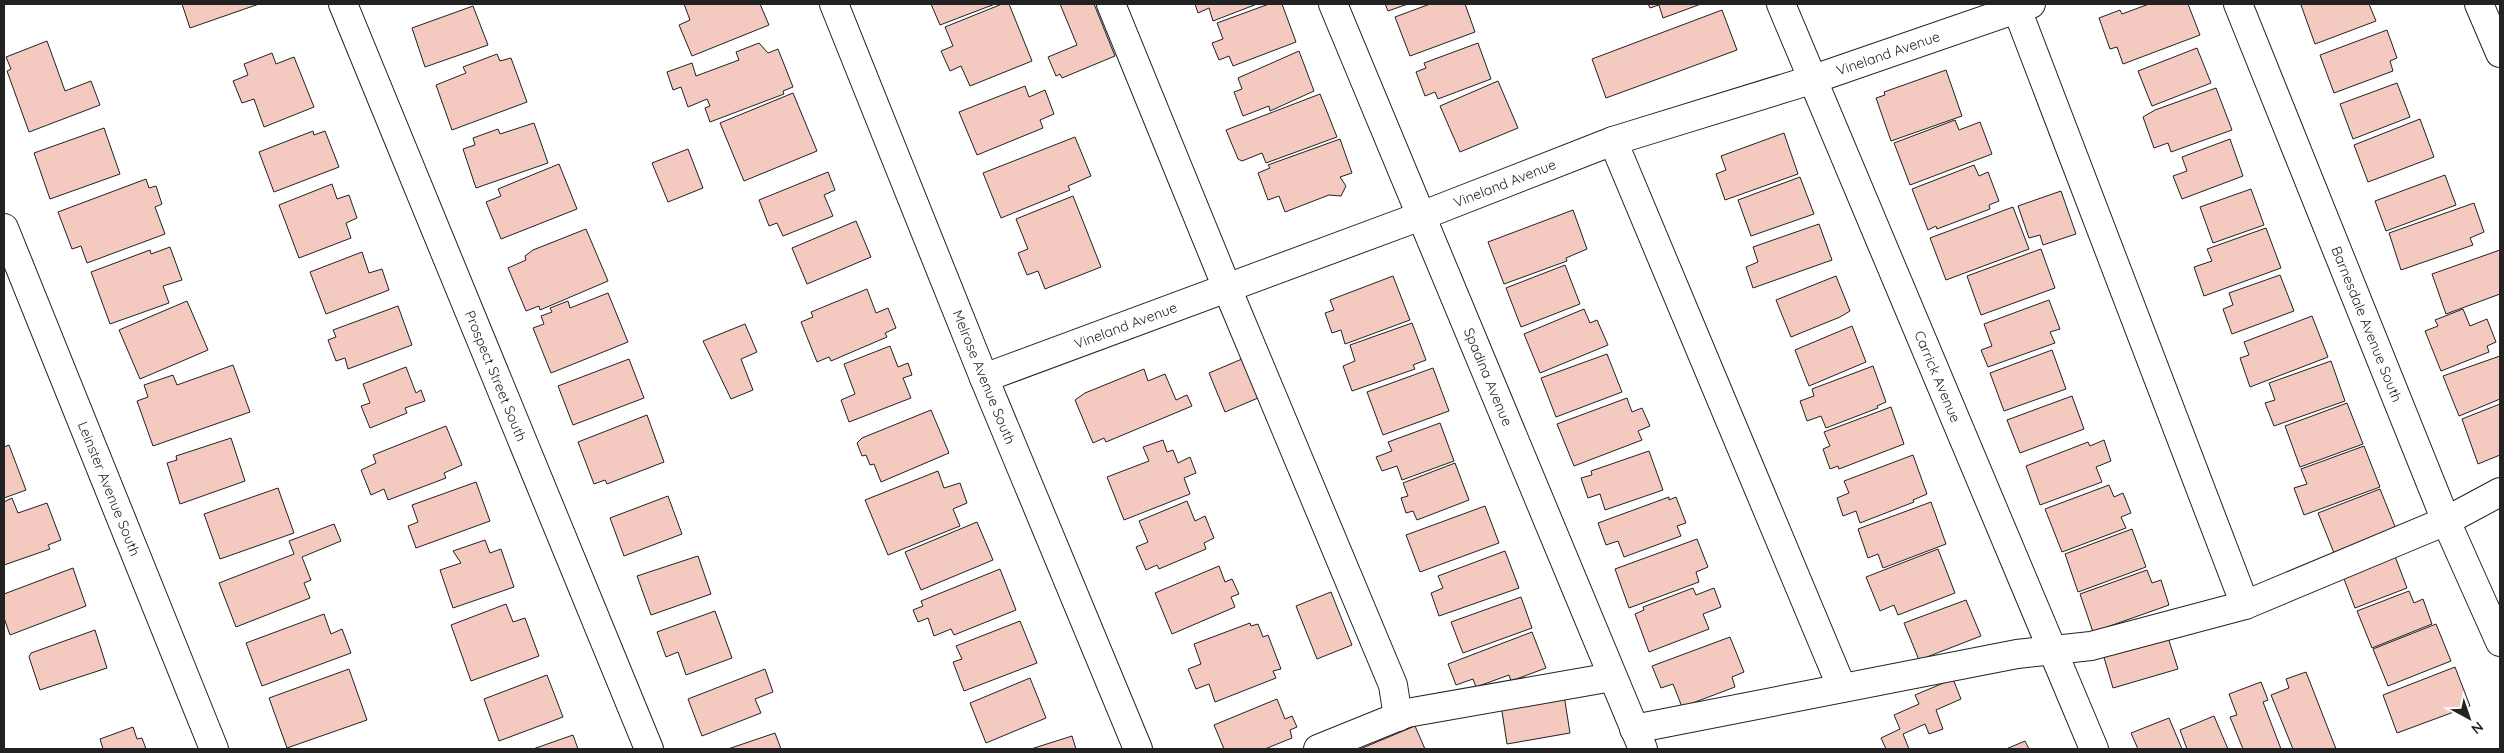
<svg xmlns="http://www.w3.org/2000/svg" width="2504" height="753" font-family="Quicksand,sans-serif">
	<style>
		.building { fill: #f3c9c0; stroke: #222 }
		.lines { fill: none; stroke-linecap: round; stroke-linejoin: round }
		.minor-casing { stroke: #222; stroke-width: 30 }
		.minor { stroke: #fff; stroke-width: 28 }
		.labels { text-anchor: middle; dominant-baseline: central; stroke-width: 4; stroke-linejoin: round; paint-order: stroke }
		.street-label { font-size: 14px; fill: #222; stroke: #fff }
	</style>
	<rect width="100%" height="100%" fill="#fff"/>
	<path class="building" d="M182,4H259L190,28Z
		M684,4H760L769,25L692,56L679,25L690,20Z
		M931,4H995L940,25Z
		M1002,4H1009L1032,61L970,86L961,66L950,71L941,51L953,46L945,27Z
		M1060,4H1094L1115,56L1062,78L1060,74L1056,76L1048,57L1077,45Z
		M1195,4H1257L1213,21L1209,8L1198,13Z
		M1269,4H1282L1296,42L1233,66L1229,56L1219,60L1212,43L1223,39L1217,23Z
		M1385,4H1408L1388,11Z
		M1430,4H1465L1475,32L1410,56L1395,17Z
		M1648,4H1701L1663,18L1659,5L1650,8Z
		M2149,4H2188L2200,35L2123,64L2117,47L2110,49L2099,18L2120,10L2122,14Z
		M2305,4H2369L2376,21L2315,44L2301,5Z
		M473,6L488,45L425,67L412,28Z
		M1722,10L1737,50L1606,98L1592,59Z
		M2387,30L2397,58L2390,61L2393,71L2334,93L2320,55Z
		M47,41L65,91L91,81L100,105L29,132L7,71L11,69L6,57Z
		M759,43L768,53L778,49L793,87L783,91L784,94L710,122L705,108L710,106L707,99L688,107L681,87L673,90L667,72L692,63L696,76L739,60L736,52Z
		M1478,43L1491,79L1438,99L1435,92L1425,96L1416,72L1426,68L1424,63Z
		M2197,48L2211,83L2152,106L2138,71Z
		M1299,51L1314,91L1270,111L1269,106L1243,116L1234,92L1242,89L1238,78Z
		M272,53L276,64L294,57L314,107L264,127L254,99L242,103L233,81L248,75L244,64Z
		M497,54L500,61L511,58L527,102L452,130L436,85L466,73L463,67Z
		M1946,70L1962,116L1891,141L1876,98L1885,95L1884,92Z
		M1498,81L1518,128L1460,152L1440,106Z
		M2397,83L2410,117L2353,139L2340,104Z
		M1025,86L1029,97L1045,90L1054,114L1040,120L1043,128L977,155L959,112Z
		M2216,88L2232,130L2171,152L2168,143L2154,148L2143,117L2155,110Z
		M793,93L817,151L744,181L720,123Z
		M1320,94L1337,137L1266,163L1262,153L1242,161L1238,159L1226,130Z
		M2420,119L2434,157L2368,182L2354,145Z
		M1955,120L1959,130L1980,122L1992,154L1910,185L1894,143Z
		M534,123L548,163L476,188L463,149L475,145L473,138L498,129L500,134Z
		M104,128L120,174L50,199L34,153Z
		M313,131L314,135L325,131L339,167L274,192L259,152Z
		M1784,133L1798,174L1725,200L1716,174L1726,170L1721,156Z
		M1075,137L1091,176L1068,186L1070,190L1001,218L983,173Z
		M1340,139L1352,173L1340,177L1346,186L1341,196L1329,195L1285,212L1279,196L1268,200L1258,173L1270,168L1268,165Z
		M2230,139L2243,176L2182,199L2173,176L2187,171L2182,157Z
		M688,149L703,188L668,202L652,163Z
		M559,164L577,209L501,239L486,202L501,196L498,189Z
		M1974,165L1979,176L1988,172L1999,201L1989,205L1990,209L1937,229L1936,226L1928,230L1912,189Z
		M828,172L835,190L824,195L833,216L783,236L777,223L769,226L759,200Z
		M2445,175L2456,205L2386,231L2375,201Z
		M1800,177L1814,214L1751,236L1738,200Z
		M146,179L149,188L156,186L162,204L155,207L165,234L87,263L81,246L72,249L58,212Z
		M332,184L337,199L349,195L357,218L346,223L351,238L299,258L279,205Z
		M2251,189L2264,225L2213,243L2200,207Z
		M2061,191L2076,234L2043,245L2040,235L2029,238L2018,206Z
		M1073,196L1101,267L1045,289L1038,271L1027,275L1018,253L1028,249L1016,219Z
		M2474,203L2484,232L2470,238L2473,245L2401,270L2389,233Z
		M2013,207L2029,249L1946,280L1930,238Z
		M1573,210L1587,249L1566,258L1567,261L1504,284L1488,242Z
		M856,221L871,257L807,284L792,248Z
		M1819,224L1832,260L1753,288L1746,267L1758,262L1753,247Z
		M2266,228L2281,268L2204,296L2194,267L2212,261L2207,249Z
		M586,229L608,281L540,310L539,306L526,311L508,268L526,260L525,256L533,250Z
		M170,247L182,280L163,286L169,303L110,324L91,272L150,250L151,254Z
		M2041,249L2055,288L1981,315L1967,276Z
		M2500,250V294L2446,314L2432,274Z
		M362,252L369,273L382,269L389,290L326,314L310,272Z
		M1565,265L1580,304L1521,327L1506,288Z
		M2280,275L2294,311L2232,334L2223,309L2233,305L2229,293Z
		M1393,276L1410,320L1345,344L1341,330L1332,333L1325,313L1334,310L1330,300Z
		M1836,276L1850,311L1840,317L1791,337L1776,300Z
		M867,289L876,313L888,308L896,328L885,333L887,337L831,361L829,357L817,362L801,322L813,317L811,312Z
		M608,293L628,342L551,373L533,328L544,324L541,316L552,312L550,308L568,301L570,308Z
		M2049,300L2060,329L2050,332L2055,343L1988,367L1981,350L1992,346L1984,324Z
		M187,301L208,350L140,379L119,330Z
		M398,306L412,345L348,369L345,358L336,361L328,340L336,337L333,330Z
		M1584,309L1590,323L1597,320L1608,345L1540,373L1524,334Z
		M2463,309L2470,326L2487,319L2496,342L2487,346L2489,352L2441,371L2425,331L2438,326L2435,320Z
		M2312,316L2328,357L2250,387L2240,358L2249,355L2244,342Z
		M1412,323L1426,360L1413,365L1415,369L1352,391L1343,366L1355,361L1350,345Z
		M745,324L757,352L741,359L753,390L731,399L703,341Z
		M1852,326L1866,362L1809,386L1795,350Z
		M890,346L898,367L908,363L912,375L903,378L911,398L849,422L841,400L855,394L844,364Z
		M2052,350L2066,389L2004,411L1990,373Z
		M1607,354L1622,392L1556,417L1541,378Z
		M2500,356V399L2459,416L2443,376Z
		M629,359L644,398L573,425L558,386Z
		M1242,359L1258,398L1225,412L1209,373Z
		M2331,361L2345,401L2274,426L2265,403L2275,400L2269,383Z
		M233,365L250,412L153,446L137,401L148,397L144,385L173,375L177,385Z
		M1873,366L1886,402L1877,406L1878,408L1826,428L1821,416L1807,421L1800,401L1814,396L1812,389Z
		M406,367L416,393L421,390L425,401L405,408L407,413L370,428L361,406L370,403L363,384Z
		M1433,368L1449,411L1383,435L1367,392Z
		M1144,369L1148,381L1165,374L1176,400L1187,395L1192,406L1106,442L1104,438L1093,443L1075,400L1085,393Z
		M2072,396L2084,429L2020,453L2007,420Z
		M1627,398L1632,412L1642,408L1650,426L1638,431L1642,440L1574,466L1557,424Z
		M2347,403L2363,444L2300,467L2285,426Z
		M2500,404V455L2478,464L2462,419Z
		M1891,407L1904,444L1839,469L1838,466L1830,469L1823,449L1830,446L1824,432Z
		M931,410L949,453L881,482L874,464L870,465L866,455L862,456L857,443L862,438Z
		M647,415L664,462L607,484L605,480L594,484L578,442Z
		M1440,423L1454,461L1402,480L1397,466L1382,471L1376,457L1392,451L1388,442Z
		M446,426L462,465L444,473L446,478L388,500L384,489L371,495L361,470L376,463L373,455Z
		M231,438L245,481L180,504L167,463L177,460L176,456Z
		M1163,440L1167,452L1173,450L1178,463L1190,457L1196,473L1184,478L1190,494L1124,520L1107,477L1149,461L1143,447Z
		M2104,440L2111,461L2096,467L2102,482L2040,505L2026,466L2088,442L2090,446Z
		M9,445L26,490L4,498V447Z
		M2364,446L2380,487L2304,515L2294,488L2307,484L2301,469Z
		M1649,451L1663,490L1605,510L1600,494L1588,498L1581,478L1592,475L1591,471Z
		M1913,455L1927,494L1913,500L1914,502L1860,523L1856,511L1843,516L1837,498L1849,493L1844,481Z
		M1455,463L1469,500L1417,520L1413,511L1406,513L1401,498L1408,496L1403,483Z
		M938,471L944,488L960,483L967,503L953,509L960,526L888,555L865,500Z
		M476,482L490,521L416,548L408,526L418,522L412,505Z
		M2109,485L2114,497L2123,493L2131,513L2121,517L2126,528L2062,552L2045,509Z
		M278,488L294,533L220,559L204,514Z
		M2380,489L2396,529L2334,553L2318,513Z
		M668,496L682,534L624,556L610,518Z
		M1669,497V500L1676,497L1686,523L1677,526L1681,536L1624,557L1618,541L1606,545L1598,523Z
		M12,498L18,513L47,503L61,540L48,545L50,549L4,565V502Z
		M1187,501L1195,521L1205,516L1214,538L1204,543L1206,549L1159,569L1157,565L1146,570L1136,547L1148,542L1139,521Z
		M1931,502L1946,544L1883,568L1878,554L1868,558L1858,529Z
		M1485,506L1499,543L1420,572L1406,535Z
		M977,522L993,560L921,590L905,552Z
		M334,524L341,541L302,557L311,580L304,583L310,598L236,627L219,583L294,554L289,541Z
		M2132,529L2146,567L2078,592L2065,554Z
		M1697,539L1708,567L1696,572L1699,582L1629,608L1615,569Z
		M485,540L490,553L501,549L514,587L453,608L440,570L461,563L453,551Z
		M1938,549L1955,593L1898,615L1894,605L1880,611L1866,577Z
		M1505,551L1519,588L1439,616L1431,593L1443,588L1438,576Z
		M2393,551L2407,588L2355,608L2341,571Z
		M698,556L711,594L651,615L637,576Z
		M1219,566L1225,582L1232,579L1239,594L1231,597L1235,607L1172,634L1155,593Z
		M73,568L86,606L10,635L4,618V594Z
		M1000,569L1016,610L954,635L951,629L934,636L928,618L918,622L913,610L923,606L921,601Z
		M2147,570L2152,583L2161,580L2169,605L2093,632L2080,594Z
		M1693,588L1696,595L1714,588L1721,607L1703,614L1709,629L1649,652L1635,614L1644,610L1643,607Z
		M2409,591L2414,603L2423,599L2432,624L2372,648L2357,611Z
		M1331,592L1352,645L1317,659L1296,606Z
		M1521,597L1532,628L1463,653L1451,622Z
		M1966,600L1981,636L1919,660L1904,623Z
		M506,604L513,622L525,618L539,656L471,681L451,625Z
		M715,611L732,658L686,675L678,652L666,657L657,632Z
		M324,614L331,634L342,629L351,653L262,686L246,643Z
		M1020,621L1037,663L964,691L953,662L962,659L956,646Z
		M1250,623L1251,626L1258,624L1263,637L1268,635L1281,669L1273,671L1276,678L1215,702L1209,684L1196,689L1188,669L1201,664L1194,644Z
		M2436,624L2451,661L2388,686L2373,649Z
		M95,630L107,668L40,690L29,657L31,653Z
		M2166,631L2178,669L2113,688L2103,654Z
		M1532,632L1546,668L1511,681L1509,675L1476,687L1473,679L1456,685L1448,664Z
		M1730,637L1744,672L1732,677L1735,687L1682,707L1673,684L1661,688L1652,666Z
		M2455,667L2470,706L2397,733L2383,695Z
		M349,669L367,720L287,748L269,698Z
		M765,669L773,692L755,699L761,713L702,736L688,699Z
		M2306,672L2336,749H2293L2271,695L2289,688L2286,679Z
		M547,675L563,717L499,741L484,699Z
		M1030,678L1046,718L986,743L970,703Z
		M1953,679L1961,699L1936,710L1943,729L1929,734L1925,724L1903,734L1909,749H1886L1881,738L1900,729L1894,715L1919,704L1915,695Z
		M2261,682L2268,700L2263,702L2281,749H2243L2230,717L2237,715L2229,694Z
		M1564,695L1570,733L1507,744L1501,705Z
		M1277,699L1285,719L1292,716L1297,727L1290,730L1292,738L1265,749H1224L1214,725Z
		M2214,716L2228,749H2187L2180,730Z
		M2169,718L2182,749H2138L2131,733Z
		M1415,726L1425,749H1360Z
		M133,727L137,739L142,738L146,749H103L100,739Z
		M775,733L781,749H728Z
		M573,735L578,749H533Z
		M1072,736L1076,749H1031Z
		M2025,741L2029,749H2006Z"/>
	<g class="lines">
		<g class="minor-casing">
			<g id="minor">
				<path id="s1" d="M343,4L649,749"/>
				<path id="s2" d="M834,4L984,378L1138,749"/>
				<path d="M1111,4L1227,288L1393,685L1398,717"/>
				<path id="s3" d="M1333,4L1643,749"/>
				<path id="s4" d="M1781,4L2094,749"/>
				<path d="M2015,4L2245,605"/>
				<path id="s5" d="M2238,4L2446,521L2500,642"/>
				<path d="M2479,4L2500,53"/>
				<path d="M1613,141L1842,688"/>
				<path id="s6" d="M4,228L214,749"/>
				<path id="s7" d="M984,378L1421,216L1613,141L1811,80L2031,4"/>
				<path d="M1634,729L2017,654L2091,646L2245,605L2446,521L2500,492"/>
				<path d="M1318,749L1407,713L1612,677"/>
			</g>
		</g>
		<use href="#minor" class="minor"/>
	</g>
	<g class="labels">
		<g class="street-label">
			<text stroke="none"><textPath href="#s7" startOffset="961">Vineland Avenue</textPath></text>
			<text stroke="none"><textPath href="#s7" startOffset="556">Vineland Avenue</textPath></text>
			<text stroke="none"><textPath href="#s5" startOffset="345">Barnesdale Avenue South</textPath></text>
			<text stroke="none"><textPath href="#s7" startOffset="151">Vineland Avenue</textPath></text>
			<text stroke="none"><textPath href="#s1" startOffset="402">Prospect Street South</textPath></text>
			<text stroke="none"><textPath href="#s2" startOffset="402">Melrose Avenue South</textPath></text>
			<text stroke="none"><textPath href="#s3" startOffset="404">Spadina Avenue</textPath></text>
			<text stroke="none"><textPath href="#s4" startOffset="404">Carrick Avenue</textPath></text>
			<text stroke="none"><textPath href="#s6" startOffset="281">Leinster Avenue South</textPath></text>
		</g>
	</g>
	<rect width="2504" height="753" fill="none" stroke="#222222" stroke-width="10"/>
	<g transform="translate(2469 718) rotate(140)" stroke="#ffffff" stroke-width="4" paint-order="stroke">
	<path d="M0-4L9 19L0 12L-9 19Z" fill="#222222"/>
	<text y="-8" font-size="14" font-weight="bold" text-anchor="middle" fill="#222222">N</text>
	</g>
</svg>
